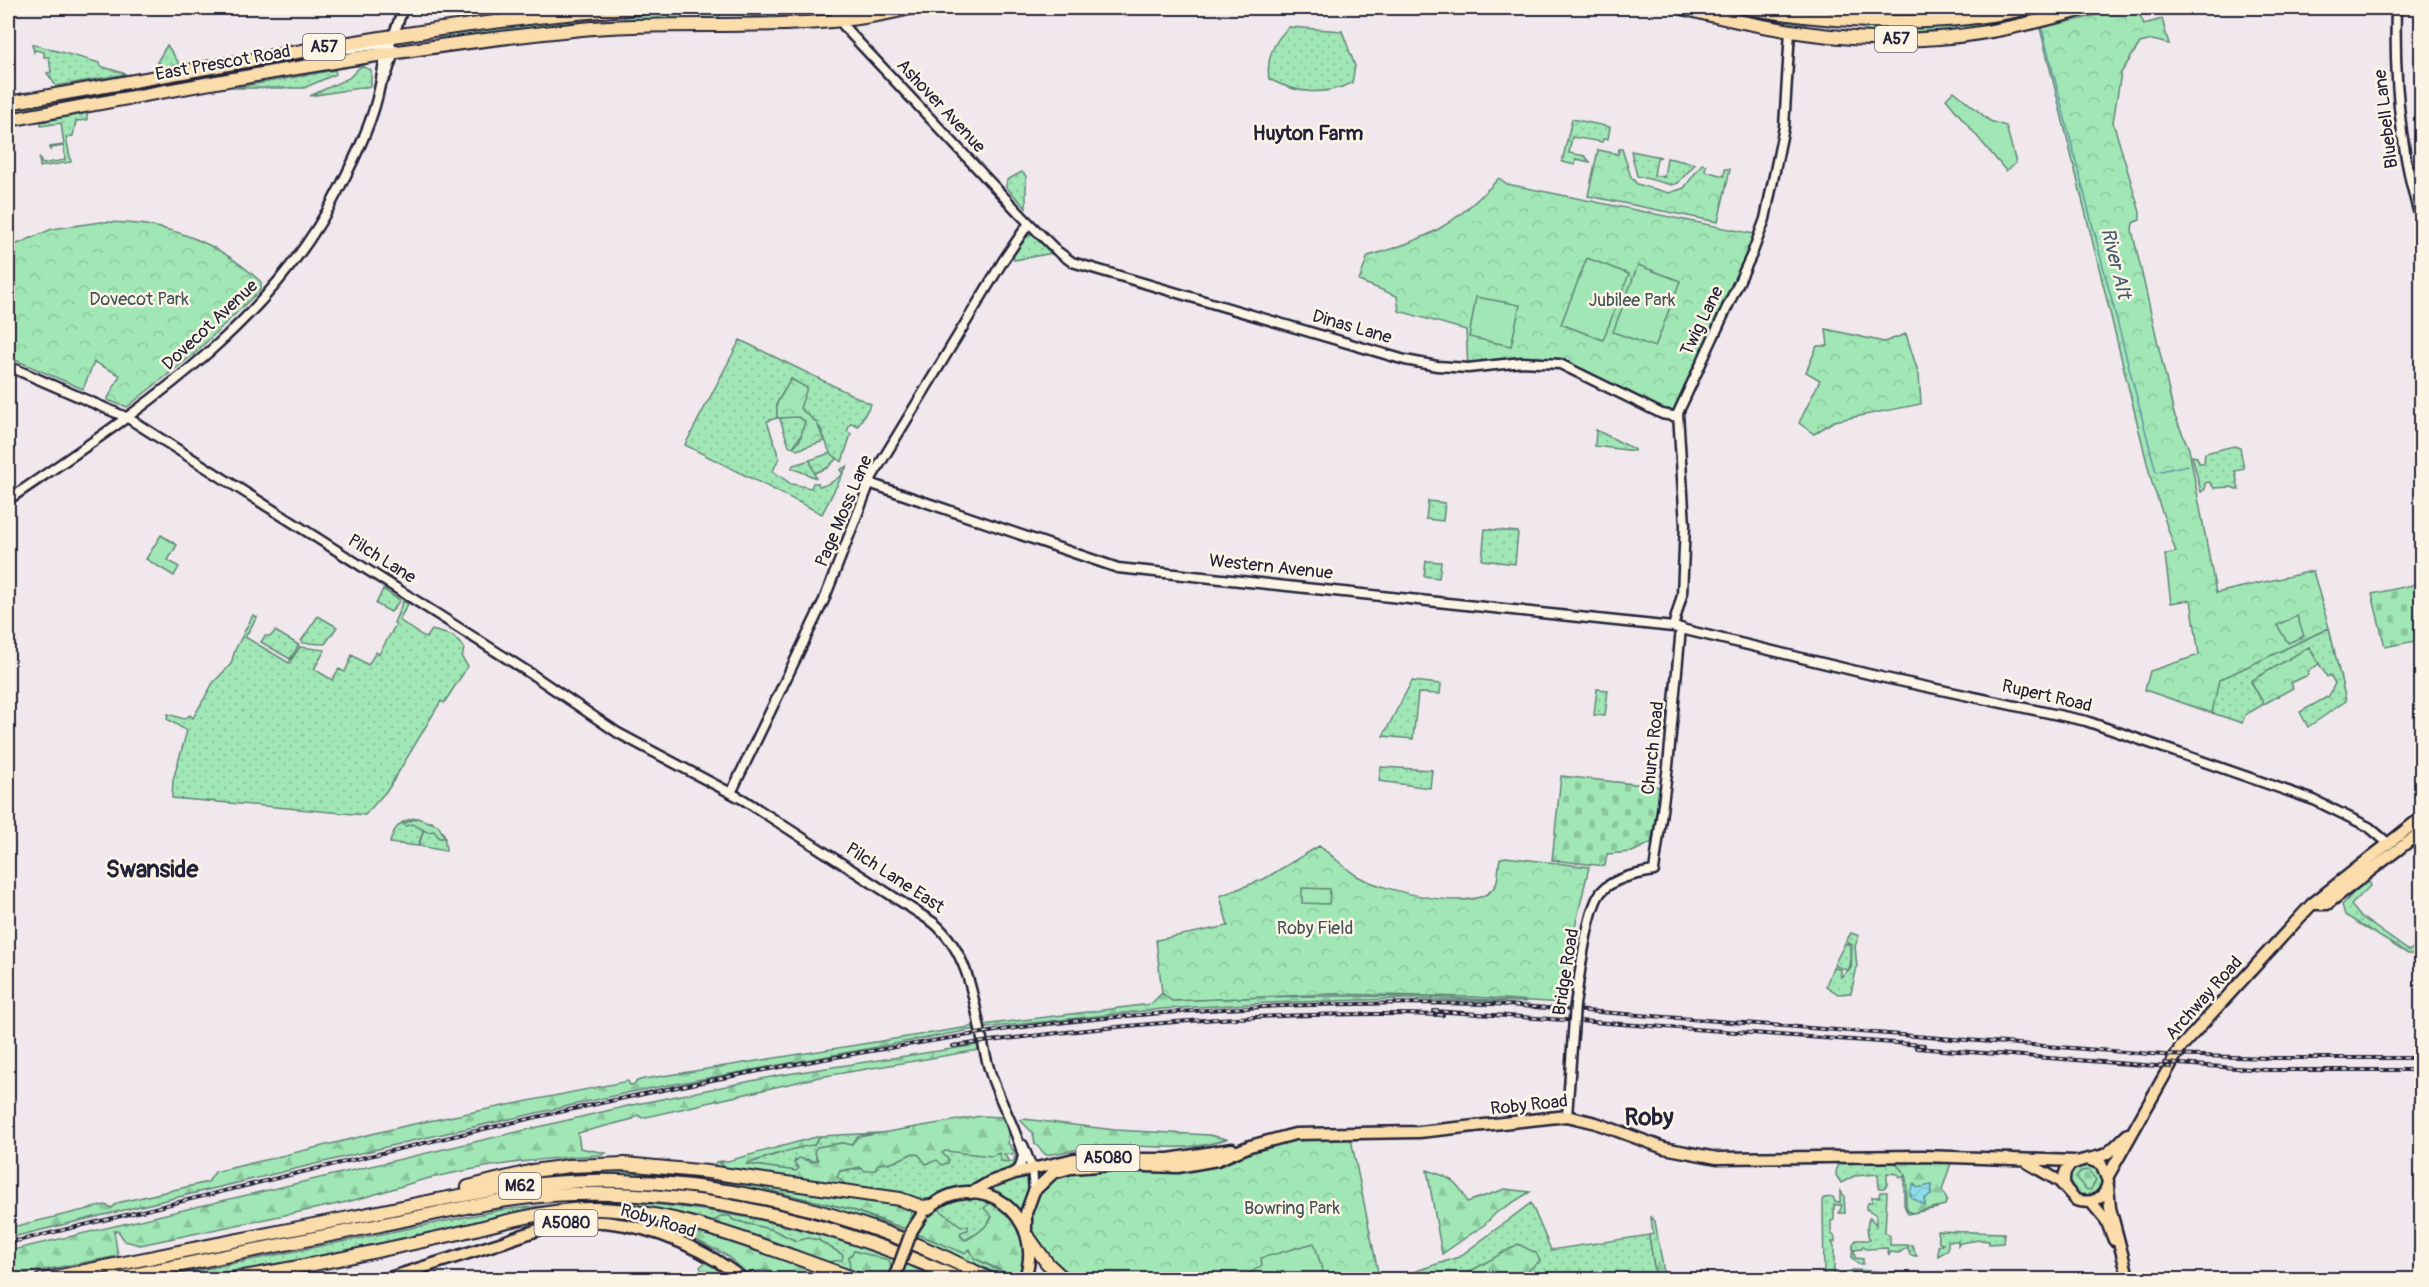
<svg xmlns="http://www.w3.org/2000/svg" width="2429" height="1287" font-family="Pangolin,sans-serif">
	<style>
		.grass { fill: url(#grass-dots); stroke: #618478; stroke-width: 1.5; fill-rule: evenodd }
		.forest { fill: url(#forest-firs); stroke: #618478; stroke-width: 1.5; fill-rule: evenodd }
		.cemetery { fill: url(#cemetery-stones); stroke: #618478; stroke-width: 1.5 }
		.park { fill: url(#park-crowns); stroke: #618478; stroke-width: 1.5 }
		.garden { fill: #a0e7b5; stroke: #618478; stroke-width: 1.5 }
		.water { fill: url(#water-waves); stroke: #6393a5; stroke-width: 1.5 }
		.lines { fill: none; stroke-linecap: round; stroke-linejoin: round }
		.stream { stroke: #6393a5; stroke-width: 1.5 }
		.minor-casing { stroke: #22223b; stroke-width: 13 }
		.major-casing { stroke: #22223b; stroke-width: 15 }
		.highway-casing { stroke: #22223b; stroke-width: 16 }
		.minor { stroke: #fcf5e5; stroke-width: 8 }
		.major { stroke: #faddab; stroke-width: 10 }
		.highway { stroke: #faddab; stroke-width: 12 }
		.rail-casing { stroke: #22223b; stroke-width: 4 }
		.rail { stroke: #fcf5e5; stroke-width: 1.5; stroke-dasharray: 4.5; stroke-linecap: butt }
		.minor-bridge-casing { stroke: #22223b; stroke-width: 13; stroke-linecap: butt }
		.major-bridge-casing { stroke: #22223b; stroke-width: 15; stroke-linecap: butt }
		.minor-bridge { stroke: #fcf5e5; stroke-width: 8 }
		.major-bridge { stroke: #faddab; stroke-width: 10 }
		.labels { text-anchor: middle; dominant-baseline: central; stroke-width: 5; stroke-linejoin: round; paint-order: stroke }
		.shield { fill: #fcf5e5; stroke: #63616e; stroke-width: 1.5 }
		.shield-label { font-size: 16px; font-weight: bold; fill: #22223b }
		.street-label { font-size: 18px; fill: #22223b; stroke: #fcf5e5 }
		.park-label { font-size: 18px; fill: #42535a; stroke: #fcf5e5 }
		.neighbourhood-label { font-size: 20px; font-weight: bold; fill: #22223b; stroke: #fcf5e5 }
		.water-label { font-size: 20px; font-style: italic; fill: #435b70; stroke: #fcf5e5 }
		.district-label { font-size: 24px; font-weight: bold; fill: #22223b; stroke: #fcf5e5 }
	</style>
	<defs>
		<pattern id="grass-dots" width="8" height="8" patternUnits="userSpaceOnUse" patternTransform="scale(1.5)"><rect width="8" height="8" fill="#a0e7b5"/><path d="M2 2h.1M6 6h.1" fill="none" stroke="#8ac69d" stroke-width="1.8" stroke-linecap="round"/></pattern>
		<pattern id="forest-firs" width="22" height="20" patternUnits="userSpaceOnUse" patternTransform="scale(1.5)"><rect width="22" height="20" fill="#a0e7b5"/><path d="M5 1l3.5 6h-7zM16 11l3.5 6h-7z" fill="#8ac69d"/></pattern>
		<pattern id="cemetery-stones" width="16" height="16" patternUnits="userSpaceOnUse" patternTransform="scale(1.5)"><rect width="16" height="16" fill="#a0e7b5"/><path d="M2 7V4a2 2 0 0 1 4 0v3zM10 15v-3a2 2 0 0 1 4 0v3z" fill="#8ac69d"/></pattern>
		<pattern id="park-crowns" width="20" height="18" patternUnits="userSpaceOnUse" patternTransform="scale(1.5)"><rect width="20" height="18" fill="#a0e7b5"/><path d="M2 6a3 3 0 1 1 6 0M12 15a3 3 0 1 1 6 0" fill="none" stroke="#8ac69d"/></pattern>
		<pattern id="water-waves" width="16" height="10" patternUnits="userSpaceOnUse" patternTransform="scale(1.5)"><rect width="16" height="10" fill="#8fdfeb"/><path d="M0 5q4-4 8 0t8 0" fill="none" stroke="#7bbfca"/></pattern>
	</defs>
	<rect width="100%" height="100%" fill="#f0e8ec"/>
	<filter id="ink" filterUnits="userSpaceOnUse"><feTurbulence type="fractalNoise" baseFrequency=".0167" numOctaves="2"/><feDisplacementMap in="SourceGraphic" scale="12" xChannelSelector="R" yChannelSelector="G"/><feConvolveMatrix kernelMatrix="1 2 1 2 8 2 1 2 1" color-interpolation-filters="sRGB"/></filter>
	<g filter="url(#ink)">
		<path class="grass" d="M1696,8H1731L1806,20L1805,28Z
			M2044,8H2049L2048,13L1966,29L1964,26L1968,23Z
			M725,11L717,18L627,21L622,14Z
			M738,11L832,12L831,17L786,19L742,15Z
			M585,16L586,24L440,42L439,34Z
			M1866,25H1954L1956,28L1954,30L1866,34Z
			M1289,27L1342,31L1355,66L1352,83C1322,96 1298,94 1269,79C1266,59 1274,41 1289,27Z
			M32,44L100,63V66L126,74L56,86L47,73L51,72L49,57H44V52L35,50L34,52Z
			M167,45L179,63L178,65L165,67L157,62Z
			M328,54H342L343,56L149,91L147,84Z
			M361,66L371,70V86L310,96L349,78Z
			M335,70L336,74L304,88H233Z
			M139,86L140,93L8,116V108Z
			M87,113V120L76,121L73,136L66,137L71,162L40,167L39,157L42,164L65,160L64,146L51,148L50,151V147L64,145L61,123L41,126V122Z
			M1572,119L1610,127L1608,139H1603L1602,142L1572,137L1569,153L1585,156L1590,162L1576,159L1575,165L1562,162Z
			M1631,151L1661,157L1657,158L1654,175L1664,177L1667,158L1695,164L1678,183L1672,185L1637,176Z
			M1022,172L1026,176V208L1006,187L1007,180Z
			M1033,234L1053,253L1014,260L1013,253L1022,238Z
			M740,340L871,404L858,426L851,423L847,431L851,434L842,462L830,453L821,429L800,408L791,379L777,403V418L767,421L779,458L773,471L791,484L811,488L813,483H818L819,486C828,486 836,480 843,474L840,470L847,466L822,514L685,445Z
			M785,416L798,417L805,421L803,432L793,447L789,446L780,419Z
			M1596,430L1634,449V451L1595,446Z
			M2234,446L2240,448L2244,469L2235,471L2239,490L2231,487L2214,488L2209,482L2205,483V489L2201,492L2192,456L2197,457L2199,463H2204L2205,453Z
			M810,460L816,478L792,468L793,465Z
			M1428,501L1445,503L1443,521L1426,519Z
			M1485,529L1518,532L1515,564L1482,560Z
			M1426,561L1441,562L1439,578L1424,576Z
			M383,589L400,600L391,612L376,604Z
			M403,601L408,604L399,620L426,638L432,630L453,636L464,648L462,658L468,666L444,703L441,701L389,788L365,815L172,798L173,780L187,731L167,719L168,714L184,719L190,715L193,718L213,683L231,664L235,650L253,615L257,617L245,637L289,663L300,647L325,650L314,669L332,680L339,669L345,672L352,655L368,665L376,652L379,654L396,624L394,623Z
			M318,616L337,627L325,644L304,643L301,641Z
			M2329,628L2346,701L2308,727L2300,712L2329,696L2335,683L2330,675L2327,677L2309,647L2251,682L2264,704L2245,715L2242,723L2212,713L2218,680Z
			M275,631L299,645L290,659L261,642L265,636H271Z
			M1412,681L1441,684L1440,694L1418,693L1413,739L1383,736Z
			M1597,689L1608,690L1605,716L1594,715Z
			M1381,767L1432,770L1430,788L1379,781Z
			M417,818L423,831L418,846L390,843C393,828 402,819 417,818Z
			M432,821L444,834L446,851L419,846L424,828Z
			M2367,879L2371,885L2351,905L2360,916L2409,951L2421,940V948L2414,954H2408L2345,915L2342,905Z
			M1851,933L1859,936L1855,946L1857,967L1851,993L1838,994L1826,986L1833,967L1841,970V977L1851,968L1852,945L1846,941Z
			M1845,943L1850,945V967L1846,970L1834,965Z
			M880,1133L858,1137L851,1145L842,1143L823,1146L816,1155V1162L806,1159L795,1160L794,1163L799,1169L796,1171L747,1164L805,1145H814L820,1136Z
			M1017,1150L1022,1156L1015,1168L992,1174L974,1187L949,1191L923,1202L712,1168L716,1162L722,1161L720,1163L728,1169L836,1177L840,1171L877,1167V1164L894,1162L913,1153L919,1155L945,1151L999,1153L1013,1163Z
			M1841,1163H1896C1898,1166 1904,1171 1905,1175C1910,1187 1902,1200 1908,1211L1938,1208L1908,1214L1904,1205V1176L1899,1178L1898,1174L1887,1173V1185L1884,1188H1879L1878,1174L1854,1176L1841,1183L1836,1175L1837,1165Z
			M2069 1181a17 17 0 1 1 34 0a17 17 0 1 1-34 0Z
			M588,1168L665,1170L922,1209L910,1226L907,1225L913,1209L764,1189L850,1209L905,1231C782,1189 657,1165 527,1178Z
			M1030,1170L1034,1182L1023,1213L1004,1196L985,1188Z
			M1840,1190L1844,1196L1845,1213H1839L1842,1205H1834V1220L1831,1221V1233L1835,1237V1242H1832L1834,1246V1273H1838V1278L1824,1276L1823,1201L1824,1198L1833,1197L1835,1202H1840Z
			M1880,1192H1887L1885,1232L1890,1236V1245H1912L1917,1256L1910,1255L1908,1247L1899,1253L1890,1252L1889,1256L1887,1248L1866,1249L1863,1246L1862,1249L1854,1250L1855,1258L1863,1259V1264H1858L1852,1258L1853,1244L1856,1240H1870C1867,1235 1866,1223 1870,1217L1876,1225V1214L1866,1209L1868,1203L1872,1202V1197H1879Z
			M963,1197L999,1203L985,1229L965,1240L960,1235L961,1226L937,1208Z
			M591,1201C695,1203 797,1223 894,1259L891,1279H885L891,1267L871,1256L854,1251L850,1270L875,1279L703,1224L616,1207L224,1274L150,1280L501,1210ZM713,1220H732L773,1230L796,1241L808,1238L818,1240L843,1255Z
			M1531,1203L1551,1250L1649,1235L1656,1279L1388,1280L1459,1257Z
			M1937,1231L2004,1233L2003,1243L1989,1244V1241L1979,1240L1960,1243L1958,1246V1241H1948V1250L1938,1256V1246L1943,1244L1939,1243Z
			M917,1234L964,1253L970,1249L974,1258L1015,1279H1009L917,1237Z
			M706,1262L710,1263L735,1279H715L711,1272L708,1273L712,1279H704L705,1276L700,1267Z"/>
		<path class="forest" d="M417,818L438,825L445,838H439L434,831L427,832L413,824L406,826L403,824Z
			M1162,993L1172,1001C1293,994 1406,994 1527,1002L1396,999L1266,1003L1162,1009L976,1029L631,1092L411,1141L8,1238V1228L105,1205L112,1208L117,1203L208,1182L215,1172L409,1125L628,1081L630,1085L635,1084L637,1081L644,1079L975,1026L1151,1004Z
			M977,1045L979,1050L819,1077L642,1118L638,1115L633,1119L578,1133L580,1148L606,1153L602,1155C543,1158 483,1165 426,1179C396,1187 367,1198 338,1204C272,1218 206,1231 140,1245L125,1241L118,1231H114L118,1256L8,1277V1251L632,1105L781,1075Z
			M981,1116L1002,1117C1009,1128 1008,1132 1008,1143L1014,1151L1013,1155L1004,1154L1009,1162L1001,1161L999,1153L992,1156L945,1151L942,1153L949,1160L948,1163L942,1165L937,1160L926,1164L919,1155L913,1153L894,1162L878,1164L875,1170L865,1171L860,1167L840,1171L837,1177L847,1186L728,1169L720,1163L820,1136L814,1145C805,1145 755,1160 747,1164L796,1171L799,1168L794,1163L799,1158L811,1162L818,1160L814,1151L817,1147L842,1143L851,1145L858,1137Z
			M1024,1119L1115,1130L1209,1135L1226,1139C1186,1154 1147,1144 1106,1146C1086,1147 1066,1152 1046,1155L1035,1144L1033,1133L1020,1120Z
			M1909,1160L1951,1163L1942,1190L1947,1200L1945,1205L1912,1213L1908,1211C1902,1200 1910,1187 1905,1175C1904,1171 1898,1167 1896,1163ZM1914,1184L1918,1188L1932,1185L1931,1195L1924,1199L1925,1204L1911,1197Z
			M1427,1170C1447,1176 1459,1181 1467,1202L1505,1189L1530,1192L1497,1212L1484,1225L1442,1254Z
			M2088,1170L2096,1180L2091,1189L2087,1190L2076,1178L2081,1171Z
			M761,1183L906,1203L913,1209L906,1229L850,1209L764,1189Z
			M990,1203C1015,1205 1030,1239 1025,1261C1024,1267 1021,1274 1019,1279L974,1258L970,1249L964,1253L917,1234L924,1221L937,1208L961,1226H968V1230L961,1232L960,1235L965,1240C974,1237 989,1225 992,1217L984,1208Z
			M721,1216H730L733,1220L773,1230L796,1241L808,1238L818,1240L843,1255L842,1260L827,1262L710,1225Z
			M1651,1217L1655,1221L1665,1279H1656L1649,1235L1653,1234Z
			M653,1224L698,1232L813,1270L803,1280L780,1279L766,1270L747,1273L726,1255L682,1233Z
			M1518,1244L1536,1253L1540,1261L1517,1279H1465L1462,1276Z
			M854,1251L889,1260L891,1267L885,1279H875L850,1270L849,1257Z
			M906,1264L937,1279H902Z"/>
		<path class="cemetery" d="M2421,583V640L2385,647L2372,594Z
			M1561,776L1662,787L1651,843L1632,852L1607,854L1605,866L1552,860Z"/>
		<path class="park" d="M2115,8H2137L2144,24L2162,19L2169,44L2152,40L2140,43L2121,73L2113,122L2140,212V220L2133,223L2132,230L2174,414L2189,449L2216,593L2313,571L2329,628L2219,680L2212,713L2145,690L2150,671L2199,655L2191,600L2171,603L2165,555L2176,552L2152,483L2040,28L2086,18Z
			M1619,149H1622L1631,177L1637,184L1669,193L1684,188L1702,164L1706,165L1705,171L1724,176L1725,169H1730L1718,222L1588,196L1598,150L1618,154Z
			M1499,178L1507,184L1759,235L1678,417L1560,364L1468,368L1466,330L1399,311L1397,296L1359,281L1368,256C1429,239 1455,225 1499,178Z
			M101,222C163,221 216,239 261,282V289L194,354L127,407L107,400L120,375L94,362L83,389L8,357V248L52,229Z
			M1826,329L1884,342L1906,334L1919,375L1921,404L1834,421L1814,434L1799,423L1820,380L1806,372L1817,346H1828Z
			M791,379L807,388L800,408L817,423L824,441L797,450L793,447L800,440L805,421L798,417L777,418V403Z
			M830,453L837,458L827,468L814,473L810,460Z
			M2309,647L2319,664L2307,672L2308,675L2291,683L2293,688L2264,704L2251,681Z
			M1319,846C1333,855 1343,868 1359,877C1383,890 1477,916 1495,886C1499,880 1498,867 1500,859L1505,857L1589,867L1571,944L1562,1003L1473,997L1331,994L1172,1001L1162,993L1156,940L1228,926L1220,896L1264,879Z
			M1325,1133L1351,1139L1378,1272L1376,1280L1065,1279L1026,1230L1034,1191L1053,1173Z
			M1853,1270L1935,1274L1953,1279H1838V1276Z"/>
		<path class="garden" d="M1954,91L1990,121L2006,126L2016,163L2006,171L1946,99Z
			M1587,258L1629,274L1603,340L1561,324Z
			M1638,265L1680,281L1655,347L1613,332Z
			M1476,297L1520,305L1511,346L1469,337Z
			M161,535L177,545L168,560L179,567L174,576L146,559Z
			M2297,616L2304,636L2288,643L2277,625Z
			M1302,888L1330,889L1329,904L1302,903Z
			M1314,1243L1325,1279H1241L1262,1265L1261,1258Z"/>
		<path class="water" d="M1913,1184L1918,1188L1932,1185L1931,1195L1924,1199L1925,1205L1912,1198L1910,1193Z"/>
		<g class="lines">
			<path class="stream" d="M2042,29L2156,472L2188,465"/>
			<g class="minor-casing">
				<path id="minor" d="M836,8L837,17L848,31L1022,216L1057,251L1072,262L1405,360L1437,366L1468,368L1522,362L1560,364L1662,414L1678,417
					M2396,8C2394,80 2400,154 2422,224
					M333,46C352,55 375,38 393,49
					M381,84L387,74L395,49
					M8,366L128,418L533,675L618,733L744,800L934,923C978,961 974,1024 991,1075C1000,1102 1016,1128 1023,1156L1020,1167L1015,1173
					M869,483L1118,568L1673,627L1885,678L2086,721L2314,800L2369,827L2389,844
					M8,500C134,413 270,329 340,187C356,156 374,119 380,85C382,75 383,65 386,54C392,39 398,24 403,8
					M1673,627L1682,595L1685,525L1678,413L1752,254L1765,219L1784,127L1790,31
					M731,793L824,600L872,477L1003,261L1029,223
					M1575,1005C1579,981 1587,907 1602,891C1614,878 1636,874 1654,871L1668,766L1681,628
					M1567,1116L1573,1033
					M1023,1145L1032,1168L1034,1191"/>
			</g>
			<g class="major-casing">
				<path id="major" d="M2312,904H2327L2422,831
					M2028,1163L2059,1181L2076,1200C2093,1205 2106,1198 2108,1181L2101,1164L2088,1159
					M2108,1176L2180,1048L2312,904L2422,817
					M2108,1186L2110,1208L2129,1280
					M2065,1188C2058,1155 2089,1163 2106,1154C2114,1149 2121,1140 2128,1134
					M971,1193L990,1182L1015,1173L1074,1159H1169L1232,1149
					M2091,1202L2106,1220L2114,1240
					M927,1210C977,1163 1049,1216 1024,1280
					M1026,1230V1213L1034,1191L1053,1173L1071,1168L1112,1165L1178,1167L1217,1160L1250,1146L1295,1134L1419,1132L1567,1116L1596,1123L1664,1148L1717,1158L1922,1156L2075,1161
					M383,1280C424,1267 465,1254 506,1241C526,1234 546,1226 568,1223C627,1215 698,1243 744,1280"/>
			</g>
			<g class="highway-casing">
				<path id="highway" d="M1682,8C1764,29 1853,45 1939,38C1989,34 2039,22 2087,8
					M1748,8C1841,24 1936,29 2029,8
					M8,103C219,68 428,21 642,8
					M8,120C198,85 389,48 582,29C691,19 804,35 910,8
					M468,1187L533,1171L569,1166L625,1164L708,1172L900,1199L922,1207L931,1206
					M1029,1238L1047,1263L1065,1280
					M41,1280C144,1259 246,1238 349,1218C438,1200 528,1178 620,1181C747,1184 878,1220 991,1280
					M109,1280C199,1261 290,1243 380,1225C443,1212 507,1196 572,1194C707,1190 839,1224 962,1280
					M224,1280C301,1268 378,1251 455,1234C501,1223 550,1208 597,1209C688,1211 775,1252 859,1280"/>
			</g>
			<use href="#minor" class="minor"/>
			<use href="#major" class="major"/>
			<use href="#highway" class="highway"/>
			<g class="rail-casing">
				<path id="rail" d="M1434,1011L1924,1045
					M953,1046C1115,1024 1279,1010 1443,1015
					M1916,1048L2170,1067
					M2164,1063L2266,1070H2422
					M8,1243C301,1174 592,1096 889,1048C939,1040 989,1031 1039,1025C1191,1007 1342,1001 1494,1004L2164,1055L2271,1058H2422"/>
			</g>
			<use href="#rail" class="rail"/>
			<g class="minor-bridge-casing">
				<path id="minor-bridge" d="M1573,1033L1575,1005"/>
			</g>
			<g class="major-bridge-casing">
				<path id="major-bridge" d="M894,1279L912,1230L922,1215"/>
			</g>
			<use href="#minor-bridge" class="minor-bridge"/>
			<use href="#major-bridge" class="major-bridge"/>
		</g>
	</g>
	<g class="labels">
		<g class="shield">
			<rect x="1875" y="26" width="42" height="26" rx="4.5"/>
			<rect x="303" y="34" width="42" height="26" rx="4.5"/>
			<rect x="1076.5" y="1145" width="63" height="26" rx="4.5"/>
			<rect x="499" y="1173" width="42" height="26" rx="4.5"/>
			<rect x="534.5" y="1210" width="63" height="26" rx="4.5"/>
		</g>
		<g class="shield-label">
			<text x="1896" y="39">A57</text>
			<text x="324" y="47">A57</text>
			<text x="1108" y="1158">A5080</text>
			<text x="520" y="1186">M62</text>
			<text x="566" y="1223">A5080</text>
		</g>
		<g class="street-label">
			<text transform="translate(223 63) rotate(-10)">East Prescot Road</text>
			<text transform="translate(941 106) rotate(47)">Ashover Avenue</text>
			<text transform="translate(2386 119) rotate(-97)">Bluebell Lane</text>
			<text transform="translate(1702 321) rotate(-64)">Twig Lane</text>
			<text transform="translate(210 325) rotate(-43)">Dovecot Avenue</text>
			<text transform="translate(1352 327) rotate(16)">Dinas Lane</text>
			<text transform="translate(844 511) rotate(-67)">Page Moss Lane</text>
			<text transform="translate(382 559) rotate(32)">Pilch Lane</text>
			<text transform="translate(1271 567) rotate(6)">Western Avenue</text>
			<text transform="translate(2047 696) rotate(13)">Rupert Road</text>
			<text transform="translate(1653 748) rotate(-84)">Church Road</text>
			<text transform="translate(895 878) rotate(33)">Pilch Lane East</text>
			<text transform="translate(1566 972) rotate(-81)">Bridge Road</text>
			<text transform="translate(2204 998) rotate(-48)">Archway Road</text>
			<text transform="translate(1529 1105) rotate(-6)">Roby Road</text>
			<text transform="translate(658 1221) rotate(17)">Roby Road</text>
		</g>
		<g class="park-label">
			<text x="139" y="299">Dovecot Park</text>
			<text x="1632" y="300">Jubilee Park</text>
			<text x="1315" y="928">Roby Field</text>
			<text x="1292" y="1208">Bowring Park</text>
		</g>
		<g class="neighbourhood-label">
			<text x="1308" y="133">Huyton Farm</text>
		</g>
		<g class="water-label">
			<text transform="translate(2116 263) rotate(76)">River Alt</text>
		</g>
		<g class="district-label">
			<text x="152" y="869">Swanside</text>
			<text x="1649" y="1117">Roby</text>
		</g>
	</g>
	<rect width="2429" height="1287" fill="none" stroke="#fcf5e5" stroke-width="30"/>
	<rect x="15" y="15" width="2399" height="1257" fill="none" stroke="#22223b" stroke-width="2" filter="url(#ink)"/>
</svg>
